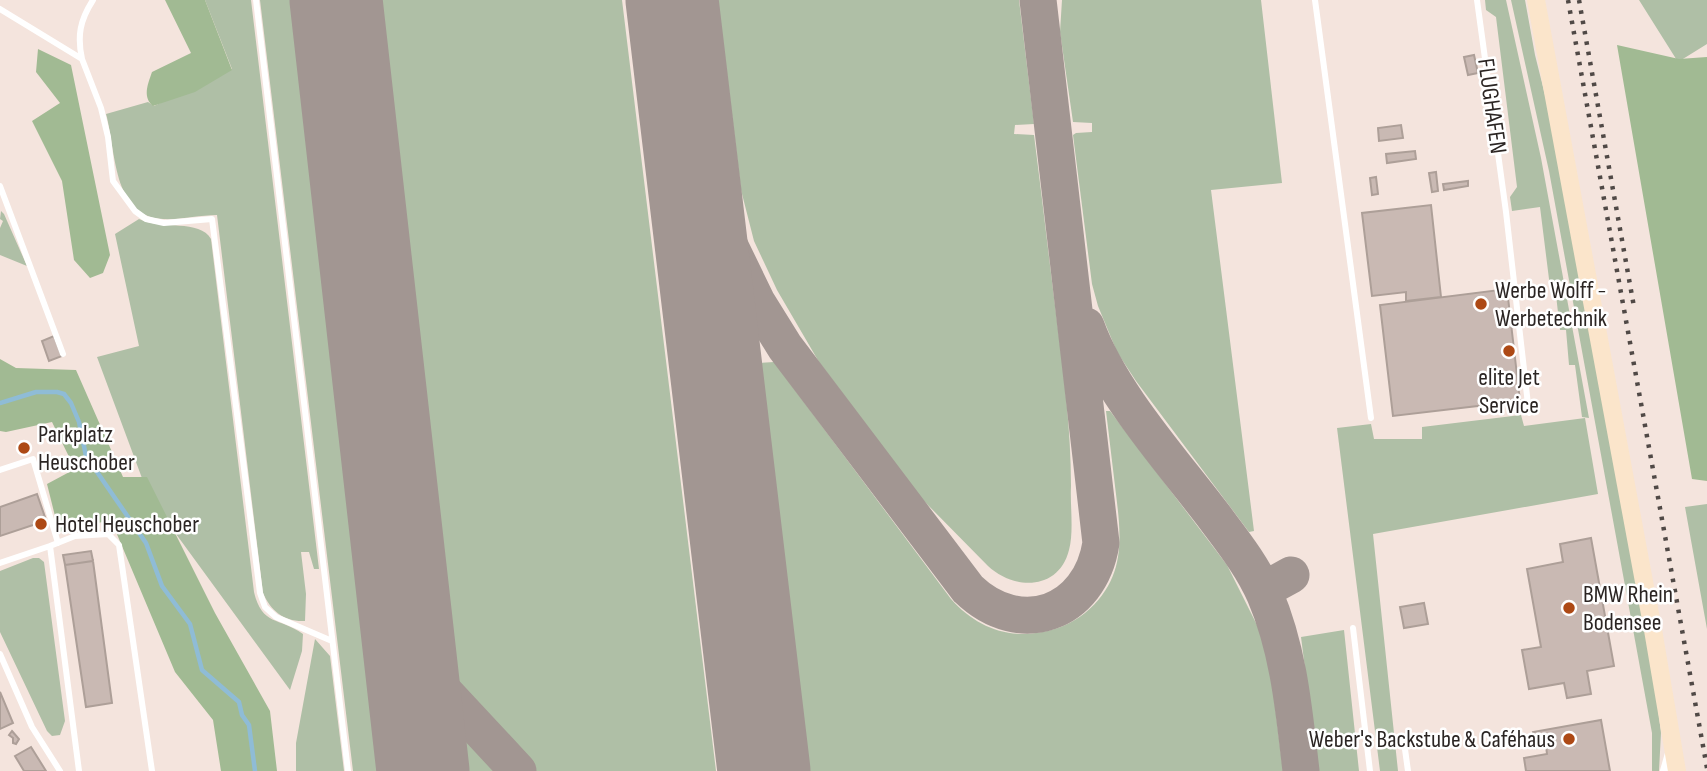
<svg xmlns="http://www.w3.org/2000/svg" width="1707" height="771" font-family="'Sofia Sans Condensed',sans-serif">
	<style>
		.green { fill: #afbfa6 }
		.forest { fill: #a1ba93 }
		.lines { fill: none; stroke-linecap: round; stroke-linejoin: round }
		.stream { stroke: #8fbcd6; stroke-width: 4.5 }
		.taxiway { stroke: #a29692; stroke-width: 37 }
		.runway { stroke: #a29692; stroke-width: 93 }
		.building { fill: #c9b9b3; stroke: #ad9f98; stroke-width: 2 }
		.lane { stroke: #fff; stroke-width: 6 }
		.street { stroke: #fff; stroke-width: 12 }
		.secondary { stroke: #fbe5cb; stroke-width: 18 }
		.rail { stroke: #504946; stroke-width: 4.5; stroke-dasharray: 3.5 7; stroke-linecap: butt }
		.poi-dot { fill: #ad4915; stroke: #fff; stroke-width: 2.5 }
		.labels { text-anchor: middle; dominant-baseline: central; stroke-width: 5; stroke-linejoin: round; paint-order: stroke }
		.street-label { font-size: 24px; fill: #2b2523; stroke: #fff }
		.poi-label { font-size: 24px; fill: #2b2523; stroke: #fff; text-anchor: start }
	</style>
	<rect width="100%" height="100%" fill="#f4e4dd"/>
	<path class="green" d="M205,0H251L319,569H314L309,552H301L306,594L305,621C284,622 271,611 263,593L217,215C199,215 181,220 163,219C112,217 116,149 106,114L148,102L154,106L232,69Z
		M260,0H622L716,771H353Z
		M718,0H1019L1034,124L1015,125L1014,134L1034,135C1042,197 1049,259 1057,321C1064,376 1071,430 1071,486C1070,506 1074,531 1069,550C1059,590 1015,591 988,566L921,498L819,362L777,290L754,241L741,190Z
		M1062,0H1261L1282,183L1211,190L1254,531L1249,532L1136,381L1117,352L1098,306L1092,284L1073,135L1076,133L1092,132V123L1073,122L1060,32Z
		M1485,0H1506L1541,158L1589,418L1582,417L1575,365H1569L1566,330H1560L1556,295H1551L1540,207L1512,211L1510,197L1517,187L1496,17L1486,10Z
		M1511,0H1525L1535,55L1553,127L1653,668L1661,733L1659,771H1652V733L1549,171Z
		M1639,0H1707V44L1678,62Z
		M1,211L4,214L27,266L0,255V228L3,221L0,219Z
		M139,219C161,230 200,219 211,239L254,592C262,626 279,617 303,634L302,651L290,690L149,497L97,357L139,346L115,234Z
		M774,362L951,599C973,624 1003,638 1036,633C1054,631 1071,624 1085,613C1128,577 1121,535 1115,486C1112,461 1109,436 1106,411H1110L1227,565L1260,631L1271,673L1283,771H809L759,363Z
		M1521,415L1524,426L1585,418L1598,494L1373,534L1398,771H1380L1337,428L1371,424L1374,439H1422V427Z
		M1707,504V629L1685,507Z
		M33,558H39L44,562L65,721L60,735L52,736L47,731L0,632V571Z
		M1344,630L1359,771H1318L1301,637Z
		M315,639L330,656L344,771H296V743Z"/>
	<path class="forest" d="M165,0H205L232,70L195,92L153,106C142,97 148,84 152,72L191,53Z
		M1617,45L1679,59L1707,57V481L1692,479Z
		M38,49L71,65L110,255L103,273L90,278L74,260L62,181L32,121L60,103L36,72Z
		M0,359L16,368L76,370L123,477H147L215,613L270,711L277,771H221L213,720L175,672L111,520L59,532L47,484L75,469L52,422L6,432L0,431Z"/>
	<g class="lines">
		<path class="stream" d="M0,403L36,392H57L64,394L71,403L79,422L86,456L146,543L162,586L190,624L202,670L239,702L242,715L249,725L255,771"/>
		<path class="taxiway" d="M683,93L697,156L710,198L725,236L757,302L785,347L968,589C1020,639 1090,614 1101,543L1038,0
			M1086,326C1110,393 1173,462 1216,519C1234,543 1253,567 1265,595C1289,651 1294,711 1301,771
			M1265,595L1269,587L1291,575
			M410,655L518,771"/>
		<path class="runway" d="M336,0L423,771
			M672,0L764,771"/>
	</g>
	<path class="building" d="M1474,55L1478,73L1468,75L1464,57Z
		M1401,125L1403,138L1379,141L1378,128Z
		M1415,151L1416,159L1387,163L1386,154Z
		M1436,172L1438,191L1432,192L1429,173Z
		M1376,177L1378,194L1372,195L1370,178Z
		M1468,181V186L1444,190L1443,184Z
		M1431,205L1441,297L1406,301V292L1372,296L1362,213Z
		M1507,289L1520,401L1393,416L1380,305Z
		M54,336L62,356L49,361L42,341Z
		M37,494L47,523L37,527L36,524L0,536V507Z
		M1591,538L1614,666L1587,671L1591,694L1567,698L1564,683L1529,689L1522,650L1541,647L1527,569L1563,562L1560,544Z
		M91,551L93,561L65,565L63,555Z
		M93,561L112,703L86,707L65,565Z
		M1424,603L1428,624L1404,628L1400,607Z
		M0,692L13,723L0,729Z
		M1601,720L1610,771H1526L1524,758L1547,754L1546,746L1535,748L1533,732Z
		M12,731L19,739L16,744L13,743V738L9,735Z
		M31,747L46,771H24L15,756Z"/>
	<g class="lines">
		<path class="lane" d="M256,0L348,771
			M1315,0L1371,418
			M1477,0L1506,212L1529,413
			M0,9L82,59L101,108L108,137L113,181L135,211L146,219L164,223L212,219L260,593L265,607L276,617L332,641
			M82,59C77,36 80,20 93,0
			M0,186L63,354
			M0,470L33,459L58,543
			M50,546L75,536L108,534L119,545L152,771
			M0,563L50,546L79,771
			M1353,628L1370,771
			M0,654L32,727L60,771
			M1408,771L1404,742L1408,739"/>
		<path class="street" d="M1666,771L1672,750"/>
		<path class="secondary" d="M1536,0L1653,630L1677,771"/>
		<path class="rail" d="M1568,0L1707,768
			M1579,0L1634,307"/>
	</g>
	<g class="poi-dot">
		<circle cx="1481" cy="304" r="7"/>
		<circle cx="1509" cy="351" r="7"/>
		<circle cx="24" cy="448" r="7"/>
		<circle cx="41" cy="524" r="7"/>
		<circle cx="1569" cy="608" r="7"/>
		<circle cx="1569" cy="739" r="7"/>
	</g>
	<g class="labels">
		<g class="street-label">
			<text transform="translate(1492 106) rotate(82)">FLUGHAFEN</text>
		</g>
		<g class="poi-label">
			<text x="1495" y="290">Werbe Wolff -<tspan x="1495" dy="28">Werbetechnik</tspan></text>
			<text x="1509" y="377" text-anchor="middle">elite Jet<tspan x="1509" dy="28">Service</tspan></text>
			<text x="38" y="434">Parkplatz<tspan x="38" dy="28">Heuschober</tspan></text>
			<text x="55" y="524">Hotel Heuschober</text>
			<text x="1583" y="594">BMW Rhein<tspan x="1583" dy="28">Bodensee</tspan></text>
			<text x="1555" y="739" text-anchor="end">Weber's Backstube &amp; Caféhaus</text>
		</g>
	</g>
</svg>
